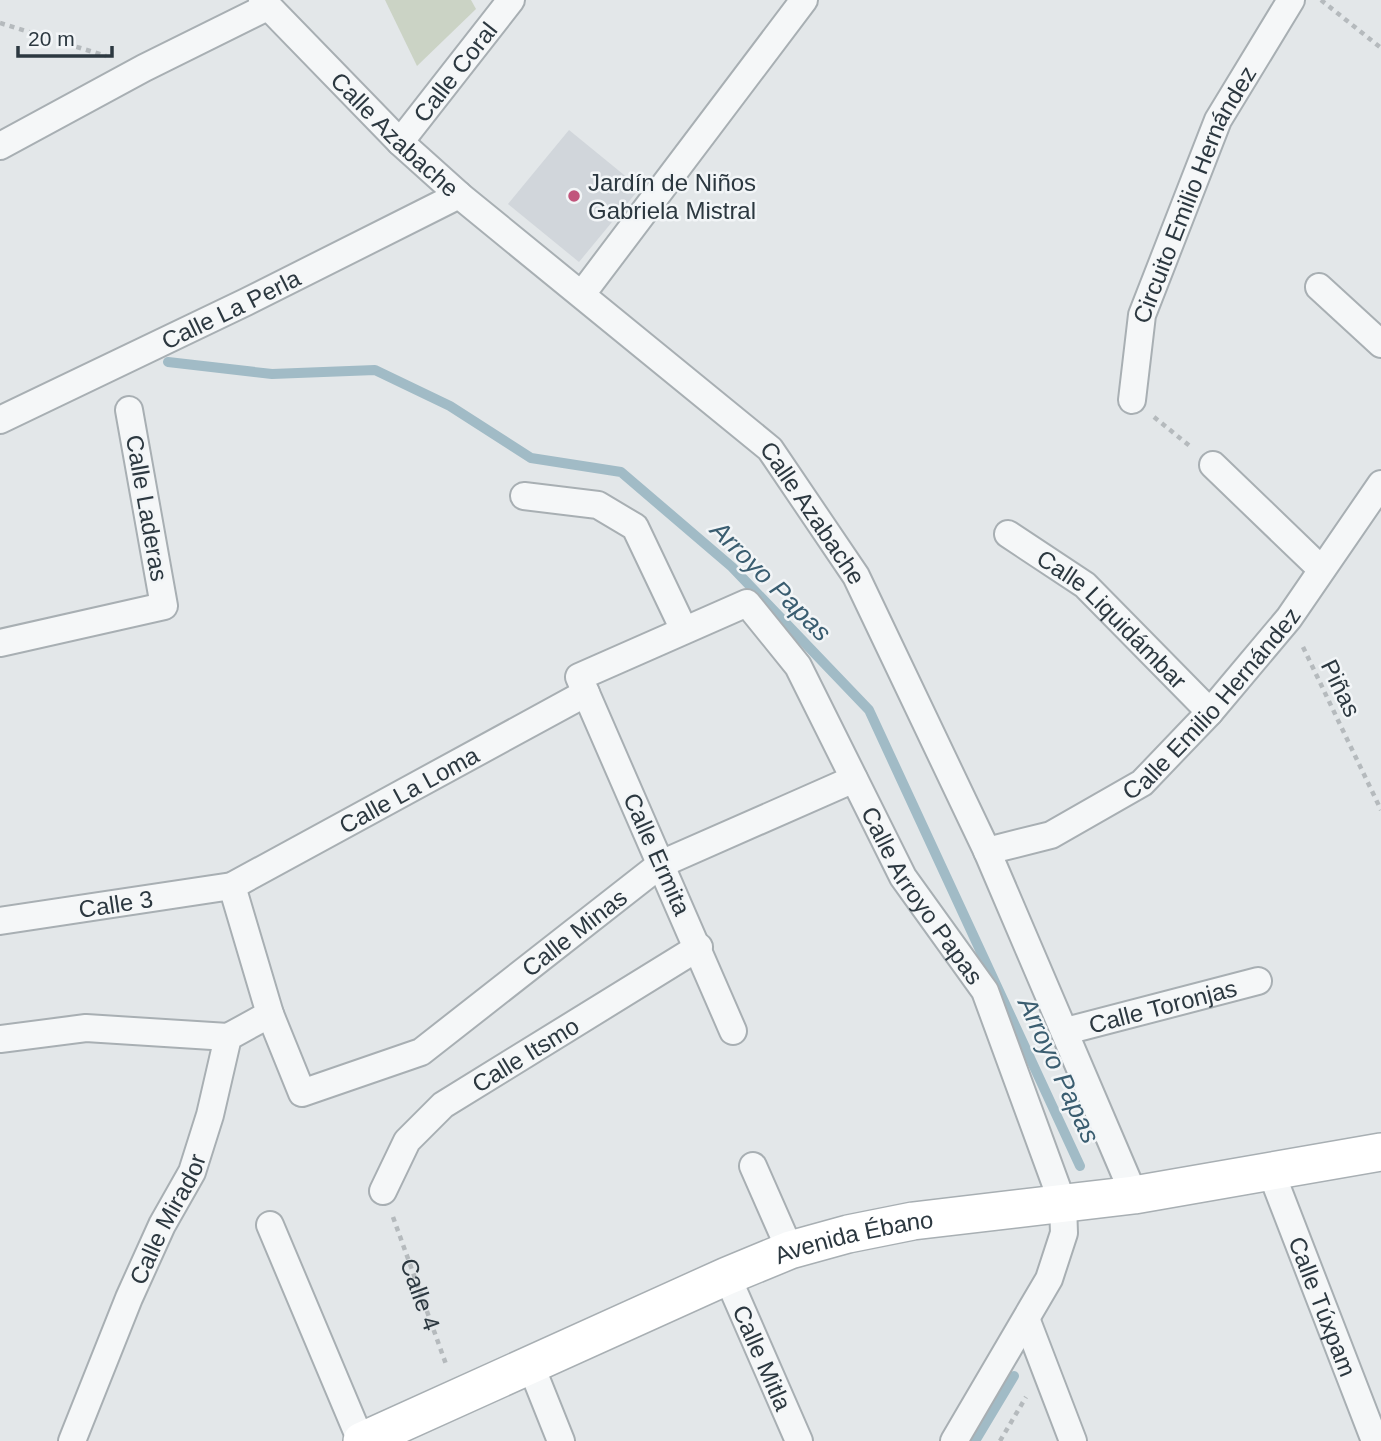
<svg xmlns="http://www.w3.org/2000/svg" width="1381" height="1441" font-family="Arial,sans-serif">
	<style>
		.built { fill: #d1d6db }
		.green { fill: #cbd3c5 }
		.lines { fill: none; stroke-linecap: round; stroke-linejoin: round }
		.stream { stroke: #a1bbc6; stroke-width: 10 }
		.street-casing { stroke: #a8afb3; stroke-width: 30 }
		.secondary-casing { stroke: #a8afb3; stroke-width: 40 }
		.path { stroke: #b5babd; stroke-width: 4.5; stroke-dasharray: 5 5; stroke-linecap: butt }
		.street { stroke: #f5f7f8; stroke-width: 26 }
		.secondary { stroke: #fff; stroke-width: 37 }
		.poi-dot { fill: #c1557c; stroke: #f2f5f7; stroke-width: 2.5 }
		.labels { text-anchor: middle; dominant-baseline: central; stroke-width: 5; stroke-linejoin: round; paint-order: stroke }
		.street-label { font-size: 24px; fill: #2c3840; stroke: #f2f5f7 }
		.poi-label { font-size: 24px; fill: #2c3840; stroke: #f2f5f7; text-anchor: start }
		.water-label { font-size: 26px; font-style: italic; fill: #3a5d70; stroke: #f2f5f7 }
	</style>
	<rect width="100%" height="100%" fill="#e3e7e9"/>
	<path class="built" d="M569,130L640,188L579,262L508,204Z"/>
	<path class="green" d="M385,0H471L476,9L417,66Z"/>
	<g class="lines">
		<path class="stream" d="M168,362L272,374L375,370L450,406L531,458L621,472L732,567L869,710L1080,1166
			M975,1441L1014,1376"/>
		<g class="street-casing">
			<g id="street">
				<path id="s2" d="M262,0L400,142L459,195L770,449L856,576L987,851L1134,1195"/>
				<path id="s3" d="M400,142L511,0"/>
				<path d="M0,146L144,68L267,7"/>
				<path d="M1319,287L1381,344"/>
				<path d="M582,294L804,0"/>
				<path id="s4" d="M1132,400L1142,315L1218,120L1291,0"/>
				<path id="s5" d="M0,420L246,302L459,195"/>
				<path d="M1213,465L1321,569"/>
				<path d="M524,496L598,505L635,527L684,630"/>
				<path id="s6" d="M1008,534L1085,585L1210,712"/>
				<path d="M0,643L164,606L129,410"/>
				<path id="s7" d="M987,851L1051,835L1142,783L1210,712L1289,618L1381,484"/>
				<path id="s8" d="M232,886L270,1014L302,1093L421,1052L661,864L854,779"/>
				<path id="s9" d="M0,921L232,886L586,693"/>
				<path id="s10" d="M733,1031L579,677L747,603L798,666L903,877L985,991L1063,1204L1064,1233L1049,1279L954,1441"/>
				<path id="s11" d="M1066,1031L1258,981"/>
				<path d="M0,1039L86,1028L228,1037"/>
				<path d="M753,1166L790,1250"/>
				<path id="s12" d="M1271,1172L1375,1441"/>
				<path id="s13" d="M383,1191L407,1141L443,1105L699,947"/>
				<path d="M270,1225L361,1441"/>
				<path id="s14" d="M727,1276L799,1441"/>
				<path d="M1027,1321L1073,1441"/>
				<path d="M531,1366L561,1441"/>
				<path id="s15" d="M72,1441L129,1298L162,1225L192,1172L210,1115L228,1037L270,1014"/>
			</g>
		</g>
		<g class="secondary-casing">
			<g id="secondary">
				<path id="s16" d="M362,1441L727,1276L790,1250L848,1234L913,1221L1134,1195L1381,1152"/>
			</g>
		</g>
		<g class="path">
			<path d="M1321,0L1381,48"/>
			<path d="M0,23L106,56"/>
			<path d="M1154,417L1191,447"/>
			<path d="M1303,647L1381,810"/>
			<path id="s1" d="M393,1217L447,1367"/>
			<path d="M1000,1441L1026,1397"/>
		</g>
		<use href="#street" class="street"/>
		<use href="#secondary" class="secondary"/>
	</g>
	<circle class="poi-dot" cx="574" cy="196" r="7"/>
	<g class="labels">
		<g class="street-label">
			<text stroke="none"><textPath href="#s3" startOffset="89">Calle Coral</textPath></text>
			<text stroke="none"><textPath href="#s2" startOffset="189">Calle Azabache</textPath></text>
			<text stroke="none"><textPath href="#s4" startOffset="217">Circuito Emilio Hernández</textPath></text>
			<text stroke="none"><textPath href="#s5" startOffset="256">Calle La Perla</textPath></text>
			<text transform="translate(147 508) rotate(80)">Calle Laderas</text>
			<text stroke="none"><textPath href="#s2" startOffset="756">Calle Azabache</textPath></text>
			<text stroke="none"><textPath href="#s6" startOffset="135">Calle Liquidámbar</textPath></text>
			<text transform="translate(1341 688) rotate(64)">Piñas</text>
			<text stroke="none"><textPath href="#s7" startOffset="276">Calle Emilio Hernández</textPath></text>
			<text stroke="none"><textPath href="#s9" startOffset="436">Calle La Loma</textPath></text>
			<text transform="translate(657 854) rotate(66)">Calle Ermita</text>
			<text stroke="none"><textPath href="#s10" startOffset="912">Calle Arroyo Papas</textPath></text>
			<text stroke="none"><textPath href="#s9" startOffset="117">Calle 3</textPath></text>
			<text stroke="none"><textPath href="#s8" startOffset="539">Calle Minas</textPath></text>
			<text stroke="none"><textPath href="#s11" startOffset="100">Calle Toronjas</textPath></text>
			<text stroke="none"><textPath href="#s13" startOffset="203">Calle Itsmo</textPath></text>
			<text stroke="none"><textPath href="#s15" startOffset="242">Calle Mirador</textPath></text>
			<text stroke="none"><textPath href="#s16" startOffset="534">Avenida Ébano</textPath></text>
			<text stroke="none"><textPath href="#s1" startOffset="82">Calle 4</textPath></text>
			<text stroke="none"><textPath href="#s12" startOffset="144">Calle Túxpam</textPath></text>
			<text stroke="none"><textPath href="#s14" startOffset="89">Calle Mitla</textPath></text>
		</g>
		<g class="poi-label">
			<text x="588" y="182">Jardín de Niños<tspan x="588" dy="28">Gabriela Mistral</tspan></text>
		</g>
		<g class="water-label">
			<text transform="translate(771 581) rotate(45)">Arroyo Papas</text>
			<text transform="translate(1059 1070) rotate(65)">Arroyo Papas</text>
		</g>
	</g>
	<path d="M18 46v10h94v-10" fill="none" stroke="#2c3840" stroke-width="3.5"/>
	<text x="28" y="46" font-size="21" fill="#2c3840" stroke="#f2f5f7" stroke-width="5" paint-order="stroke">20 m</text>
</svg>
